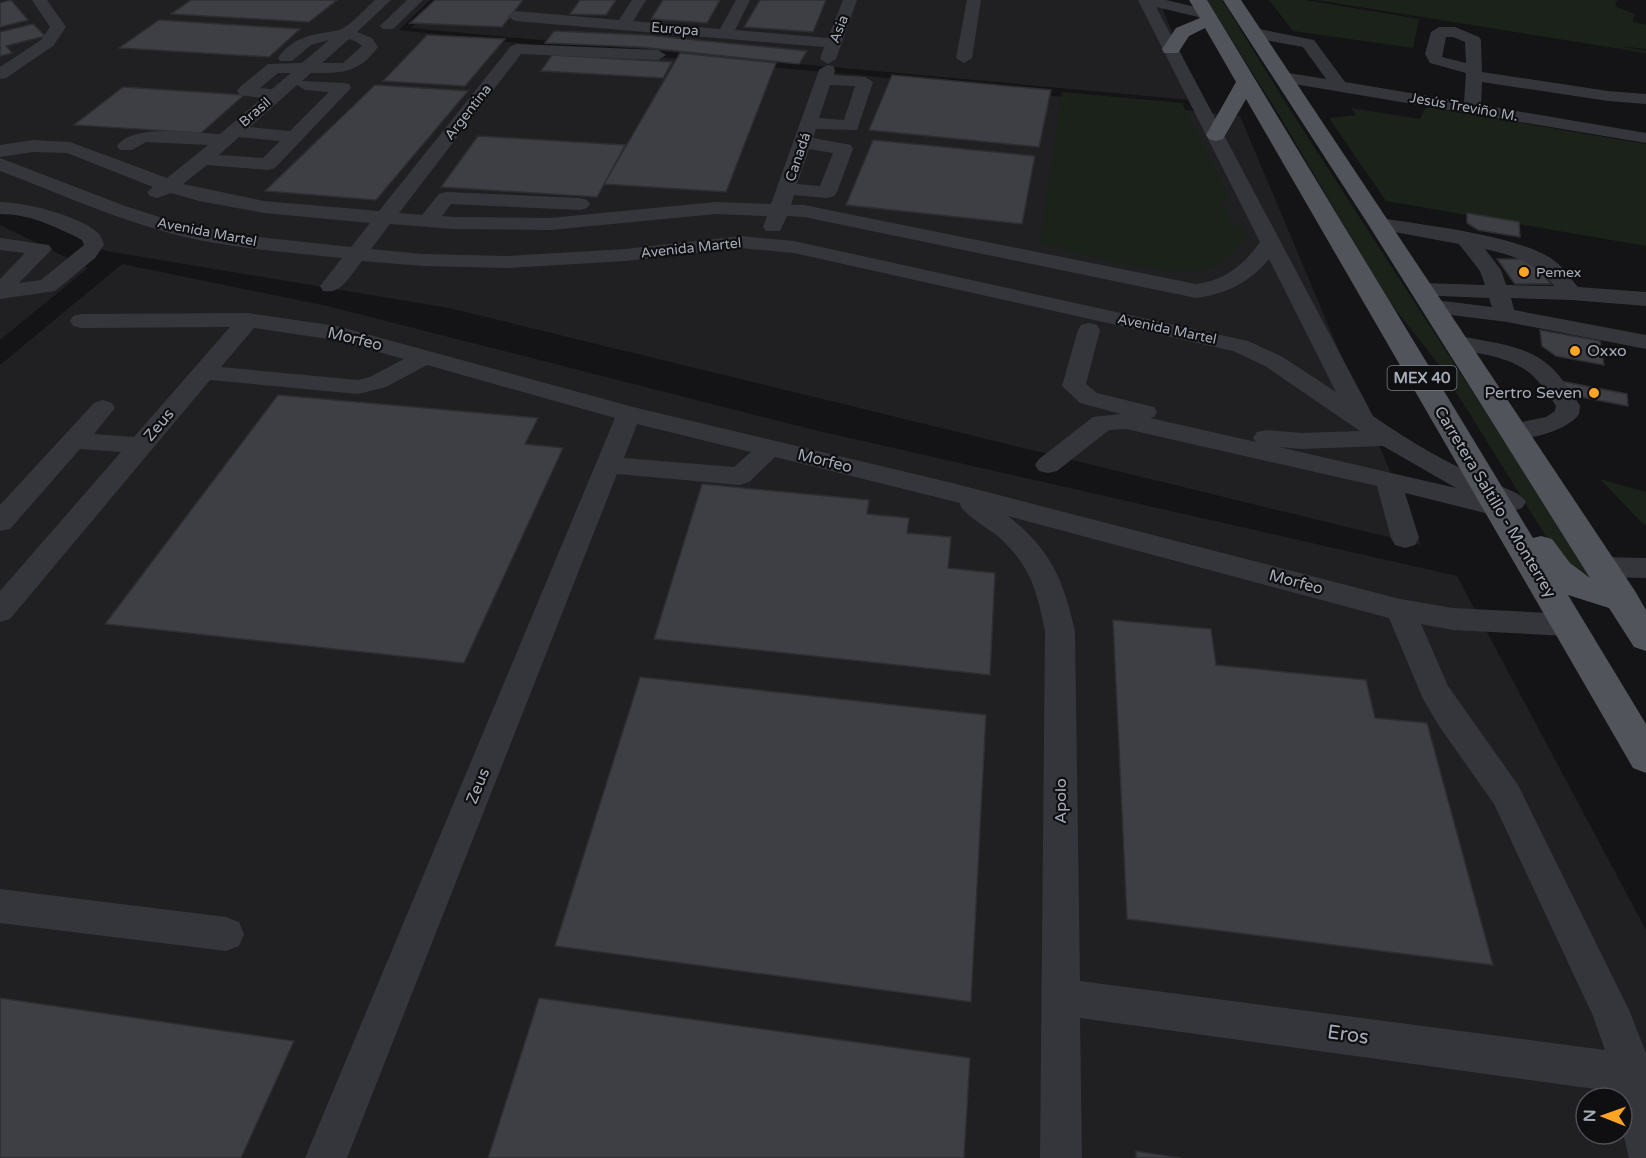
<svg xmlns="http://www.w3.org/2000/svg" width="1646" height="1158" font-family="'Varela Round',sans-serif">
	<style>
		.built { fill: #202023; fill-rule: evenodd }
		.green { fill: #1a221a }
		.building { fill: #3e3f44; stroke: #2e2e32; stroke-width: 1.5 }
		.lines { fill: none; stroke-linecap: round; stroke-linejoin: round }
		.minor { fill: #35363c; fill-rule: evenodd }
		.major { fill: #51545b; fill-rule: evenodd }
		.poi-dot { fill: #ffa423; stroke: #0f0f11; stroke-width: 2 }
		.labels { text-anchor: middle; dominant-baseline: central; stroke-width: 4.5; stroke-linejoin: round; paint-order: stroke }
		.far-street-label { font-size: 14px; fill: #a5acb8; stroke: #0f0f11 }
		.far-poi-label { font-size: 14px; fill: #a5acb8; stroke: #0f0f11; text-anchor: start }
		.shield { fill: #0f0f11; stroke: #787d86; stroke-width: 1.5 }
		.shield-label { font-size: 15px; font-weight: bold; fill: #a5acb8 }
		.street-label { font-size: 16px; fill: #a5acb8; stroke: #0f0f11 }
		.poi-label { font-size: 16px; fill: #a5acb8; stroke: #0f0f11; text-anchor: start }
		.near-street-label { font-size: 20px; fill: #a5acb8; stroke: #0f0f11 }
	</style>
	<rect width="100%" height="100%" fill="#141416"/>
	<path class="built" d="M0,0H430L399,30L572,49L858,75L1240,116L1421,545L449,308L106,251L0,202Z
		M439,0H1159L1201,101L411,28Z
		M0,225L88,268L0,340Z
		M122,264L327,306L810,429L1457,576L1646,930V1158H0V365ZM1586,1098H1622V1134H1586Z"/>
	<path class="green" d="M1206,0H1222L1289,108L1596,583L1565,567L1440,366L1388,300L1278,113Z
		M1269,0H1305L1419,19L1413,48L1293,31Z
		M1316,0H1617L1615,6L1634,14L1633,22L1646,25V49L1619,46L1646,51V53Z
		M1062,92L1182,103L1230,201H1220L1233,225L1246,226L1248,236C1239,245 1229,257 1218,264C1186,285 1078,252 1040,244Z
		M1426,107L1646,144V246L1386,201L1329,118L1356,115L1351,108L1420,119Z
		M1600,479L1646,492V525L1643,524Z"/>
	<path class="building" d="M11,0L28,20L0,27V3Z
		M191,0H337L309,22L171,14Z
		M435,0H523L502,27L410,23Z
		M580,0H616L606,15L570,14Z
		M663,0H720L707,23L651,19Z
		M760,0H826L813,32L744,27Z
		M159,20L300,29L269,57L119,48Z
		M33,24L45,36L6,46L12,53L0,56V32Z
		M554,31L645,35L807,51L799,64L640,47L545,43Z
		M427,35L505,39L465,86L383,81Z
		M680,53L776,63L726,192L604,184Z
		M552,55L672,62L663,78L541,71Z
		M892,75L1051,90L1039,147L869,130Z
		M375,85L468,91L376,200L265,191Z
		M123,87L244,95L201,133L74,125Z
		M478,136L625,145L597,197L441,187Z
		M873,140L1035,156L1022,224L846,205Z
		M1467,213L1519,222L1520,237L1478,230L1467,223Z
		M1497,259H1531L1551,284H1515Z
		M1540,330L1600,341L1604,365L1556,356L1542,346Z
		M1560,381L1627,394L1628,406L1561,393Z
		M278,395L538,418L525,444L563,448L464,663L105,624Z
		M702,484L869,500L867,514L909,518L907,533L951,537L948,568L995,573L990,675L654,639Z
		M1113,620L1211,629L1216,665L1366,680L1375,718L1427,723L1493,965L1127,919Z
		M640,677L986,715L971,1002L555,946Z
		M0,998L294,1041L241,1158H0Z
		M539,998L970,1058L964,1158H488Z
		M1136,1151L1181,1158H1136Z"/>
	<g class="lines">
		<path class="minor" d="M32,0H47L66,27L53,46L6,78L0,79V67L41,40L50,27Z
			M375,0H391L357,32L372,38L378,47C358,74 341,73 311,73L302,81L343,83L349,84L351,88L275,168L268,170L207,165L183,184L264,201L379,211L511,46L517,44L658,50L666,55L658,60L521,54L399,213L422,215L439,194L446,192L580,198L587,200L590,204L587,208L580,210L451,204L442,216L453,217L550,218L716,202L771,204L819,70L827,65L833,66L835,70L834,75L865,77L873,82L857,130L816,129L813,138L851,145L853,149L837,192L834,196L827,198L794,195L791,205H804L1196,284C1224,281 1244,265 1260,242L1138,0H1166L1212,11L1215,14L1207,19L1156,7L1373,416C1412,443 1452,466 1495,484C1506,489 1520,492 1526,502L1522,508L1513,511L1497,506L1494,510L1485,513L1405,493L1419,538L1415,545L1405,548L1395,545L1391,538L1377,486L1126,429L1109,430L1057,471L1048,473L1039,471L1035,465L1039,459L1093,417L1121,414L1080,403L1062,386L1078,330L1081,325L1089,323L1097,325L1100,330L1086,384L1097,393L1154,407L1157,412L1154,417L1150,418L1256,442L1253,438L1257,432L1266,430L1301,433L1360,431L1265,366L1233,351L794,253L741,248L625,261L506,268L423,266L362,261C351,274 342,295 323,291L320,286L342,258C284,252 225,248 169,233C111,217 56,192 0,171V158L125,206L178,223L250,236L351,247L370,223L264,213L199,201L171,193L157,198L150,196L147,192L153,187L67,153L33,152L0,157V145L33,140L70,142L167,178L208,145L146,142L132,150H120L117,146C133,123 194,133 220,134L262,98L240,95L237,91L240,87L268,64L302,63L329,40L311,45L292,61H280L278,58C294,35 314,35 339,30C348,28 367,7 375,0ZM349,39L355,41L362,46L343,63H322ZM278,73H291L272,89L260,88ZM297,85L305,90L329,92L290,131L250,127ZM830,85L855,86L844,120L819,118ZM239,137L280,141L263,158L219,155ZM809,149L833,153L820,186L797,184ZM716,214L767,216L763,227L766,231H780L787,216L804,217L1196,298C1226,294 1249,283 1269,259L1336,392L1281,356L1248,341L794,241L741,236L625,249L506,256L423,254L371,249L390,224L453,229L550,230ZM1383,446L1456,488L1279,447L1301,449Z
			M407,0H423L393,29H383L380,26L383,23Z
			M632,0H646L633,21L720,29L736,0H750L735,30L828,38L843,0H857L836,59L828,64L820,59L824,47L515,21L507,16L515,11L619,20Z
			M967,0H981L972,58L964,63L956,58Z
			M1439,27H1455L1479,37L1481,40L1482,72L1608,91L1646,94V104L1608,101L1482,82L1481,105L1646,133V143L1276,81L1274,77L1276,73L1282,72L1326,79L1303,47L1254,38L1246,33L1254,28L1314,40L1345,82L1464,102L1466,73L1430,63L1425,54L1431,32ZM1446,37H1453L1465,42L1466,63L1442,57Z
			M0,202C25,202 80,216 98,233C101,236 103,241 104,245L95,258L55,291L0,299V279L25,253L0,250V238L49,245L52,249L19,283L41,280L84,245L82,240L77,237C51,225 29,214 0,214Z
			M1380,218C1423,225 1525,236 1556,262C1565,269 1571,279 1578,287L1646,292V306L1571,300L1511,298L1514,310L1646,335V349L1507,322L1427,312L1424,307L1427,302L1435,300L1492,307L1489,298L1414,295L1411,290L1414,285L1422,283L1485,285L1480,271L1459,244L1373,228L1370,224L1373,220ZM1485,249C1512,255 1537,263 1554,286L1506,285L1501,270Z
			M248,313L337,326L633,407L948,482L1400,599L1453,608L1567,614L1577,617L1582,625L1577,633L1567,636L1453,630L1421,624L1448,686L1518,785L1629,1010L1646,1053V1158H1629L1622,1128V1098H1618L1617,1092L1080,1018L1082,1158H1040L1045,631C1037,591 1031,567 1000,538C990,529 960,513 960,503L775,457L749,482L740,485L617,474L347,1158H305L615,418L427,365L386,387L358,394L210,380L10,619L0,622V591L121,452L80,449L10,529L0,531V505L94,403L103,400L112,403L115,408L94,434L134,437L230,327L81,328L73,326L70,321L73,316L81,314ZM254,328L335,340L404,359L370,377L358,380L221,367ZM637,424L751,452L734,467L624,458ZM1008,516L1389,618L1423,699L1439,726L1494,804L1593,1016L1605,1050L1080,981L1075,631C1063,579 1051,550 1008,516Z
			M1455,335C1486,342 1528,344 1552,368C1563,379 1572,393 1580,406L1579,414C1568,431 1522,443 1503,438L1499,432L1503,426L1546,417L1555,411L1556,406C1550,397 1544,387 1536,379C1514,355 1476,354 1447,347L1444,342L1447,337Z
			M1602,557L1646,558V578L1602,577L1592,574L1588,567L1592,560Z
			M0,889L226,917L239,922L244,934L239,946L226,951L0,923Z"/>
		<path class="major" d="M1189,0H1207L1533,538L1541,536L1552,539L1570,563L1590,578L1368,224L1223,0H1241L1635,591L1646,610V651L1634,647L1609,608L1568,595L1646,724V773L1633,768L1246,99L1223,139L1216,141L1209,139L1206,135L1236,82L1205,28L1189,36L1178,53H1164L1162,49L1176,28L1200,18Z"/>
	</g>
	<g class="poi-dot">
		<circle cx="1524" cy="272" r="6"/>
		<circle cx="1575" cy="351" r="6"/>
		<circle cx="1594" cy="393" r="6"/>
	</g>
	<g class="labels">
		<g class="far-street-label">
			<text transform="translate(675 29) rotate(5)">Europa</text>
			<text transform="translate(839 29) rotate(-69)">Asia</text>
			<text transform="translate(1464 107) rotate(10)">Jesús Treviño M.</text>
			<text transform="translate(255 112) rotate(-41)">Brasil</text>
			<text transform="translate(468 112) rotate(-52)">Argentina</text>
			<text transform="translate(798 157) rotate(-71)">Canadá</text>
			<text transform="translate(207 232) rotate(11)">Avenida Martel</text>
			<text transform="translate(691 248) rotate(-6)">Avenida Martel</text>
			<text transform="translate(1167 329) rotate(12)">Avenida Martel</text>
		</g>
		<g class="far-poi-label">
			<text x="1536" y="272">Pemex</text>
		</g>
		<rect class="shield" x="1387.5" y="366" width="69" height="24" rx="4.5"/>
		<g class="shield-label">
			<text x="1422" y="378">MEX 40</text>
		</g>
		<g class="street-label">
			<text transform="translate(355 339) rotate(14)">Morfeo</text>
			<text transform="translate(159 425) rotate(-50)">Zeus</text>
			<text transform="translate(825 461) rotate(14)">Morfeo</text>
			<text transform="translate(1495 502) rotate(59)">Carretera Saltillo - Monterrey</text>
			<text transform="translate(1296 582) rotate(15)">Morfeo</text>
			<text transform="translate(478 786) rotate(-68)">Zeus</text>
			<text transform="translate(1061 801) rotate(-90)">Apolo</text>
		</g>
		<g class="poi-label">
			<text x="1587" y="351">Oxxo</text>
			<text x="1582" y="393" text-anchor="end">Pertro Seven</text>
		</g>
		<g class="near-street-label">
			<text transform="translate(1348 1035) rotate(8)">Eros</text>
		</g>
	</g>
	<g transform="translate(1604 1116) rotate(271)"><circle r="28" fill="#0f0f11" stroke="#4b4e54" stroke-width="1.5"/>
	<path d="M0-4.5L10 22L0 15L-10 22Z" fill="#ffa423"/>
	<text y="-9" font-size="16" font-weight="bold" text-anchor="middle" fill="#a5acb8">N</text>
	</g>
</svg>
